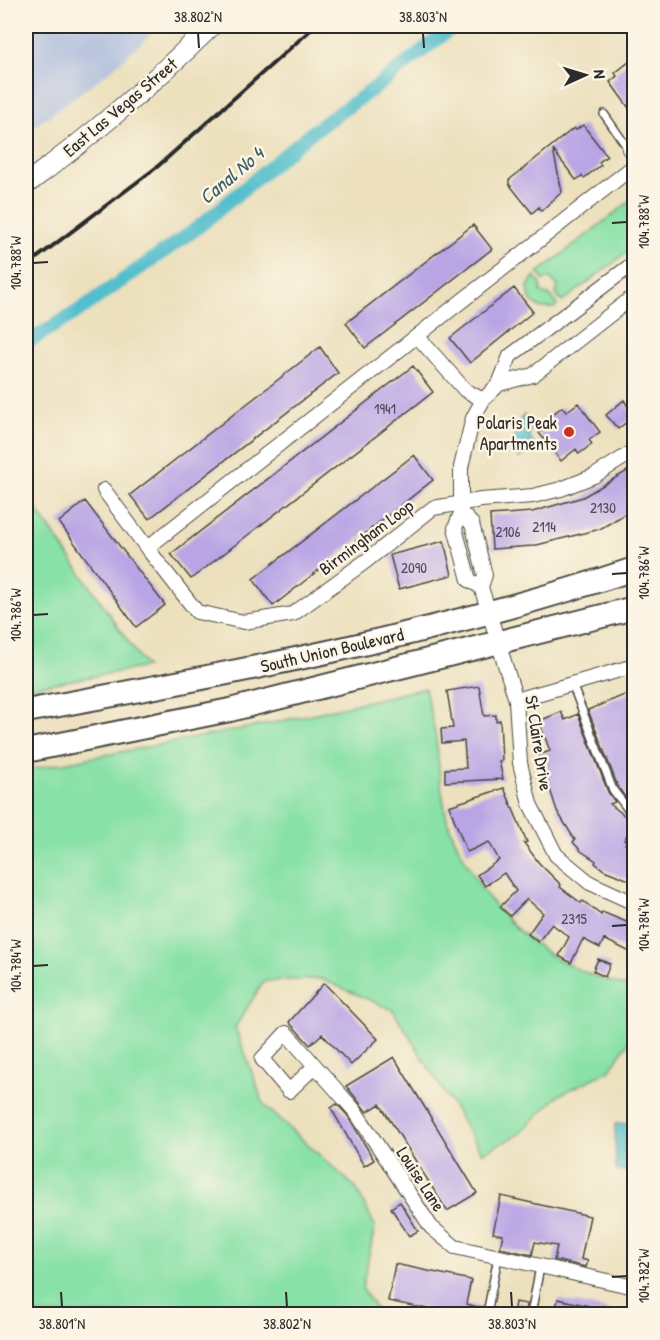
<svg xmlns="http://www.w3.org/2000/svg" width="660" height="1340" font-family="'Patrick Hand',sans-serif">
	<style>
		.industrial { fill: #b9c5de }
		.green { fill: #88e1a7; stroke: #5a8669; stroke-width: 1.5 }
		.water { fill: #52becc; stroke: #3e747c; stroke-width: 1.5 }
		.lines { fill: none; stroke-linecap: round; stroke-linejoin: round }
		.canal { stroke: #52becc; stroke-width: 14 }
		.building { fill: #b9a5e5 }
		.lane-casing { stroke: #484641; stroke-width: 10 }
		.street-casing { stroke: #484641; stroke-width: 16 }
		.secondary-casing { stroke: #484641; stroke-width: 22 }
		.primary-casing { stroke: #484641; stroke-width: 26 }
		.lane { stroke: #fff; stroke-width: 7 }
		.street { stroke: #fff; stroke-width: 14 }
		.secondary { stroke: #fff; stroke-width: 20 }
		.primary { stroke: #fff; stroke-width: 22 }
		.rail { stroke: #2b2b2b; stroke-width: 4 }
		.ticks { fill: none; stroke: #2b2b2b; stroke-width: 2 }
		.poi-dot { fill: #c8321e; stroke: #fcf5e5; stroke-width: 2 }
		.labels { text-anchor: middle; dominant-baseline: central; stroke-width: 5; stroke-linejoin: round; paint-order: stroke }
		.number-label { font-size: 15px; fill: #4e4a5a }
		.street-label { font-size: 18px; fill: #2b2b2b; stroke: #fcf5e5 }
		.poi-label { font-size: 18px; fill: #2b2b2b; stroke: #fcf5e5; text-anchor: end }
		.water-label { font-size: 20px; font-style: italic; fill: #395e63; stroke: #fcf5e5 }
		.neatline { fill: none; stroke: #2b2b2b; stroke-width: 2 }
		.ticks-label { font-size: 15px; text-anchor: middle; fill: #2b2b2b }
	</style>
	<rect width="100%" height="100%" fill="#fcf5e5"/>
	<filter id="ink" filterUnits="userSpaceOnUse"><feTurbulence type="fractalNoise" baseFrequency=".0167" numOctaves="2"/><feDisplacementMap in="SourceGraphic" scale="12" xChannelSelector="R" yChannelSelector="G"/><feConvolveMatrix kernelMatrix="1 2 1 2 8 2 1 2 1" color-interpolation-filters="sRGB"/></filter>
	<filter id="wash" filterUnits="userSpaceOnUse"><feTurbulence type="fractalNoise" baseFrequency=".008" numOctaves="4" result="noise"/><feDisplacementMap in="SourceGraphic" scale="24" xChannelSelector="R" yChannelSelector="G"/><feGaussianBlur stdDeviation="1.35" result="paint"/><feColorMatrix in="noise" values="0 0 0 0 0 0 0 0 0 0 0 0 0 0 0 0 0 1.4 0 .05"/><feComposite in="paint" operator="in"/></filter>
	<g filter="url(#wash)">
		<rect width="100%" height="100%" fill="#ece0bd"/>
		<path class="industrial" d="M26,26H160L110,71L26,133Z"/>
		<path class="green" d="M634,198V247L562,302L556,295L558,286L550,278L543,280L538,273Z
			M534,276L541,284V293L551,296L557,305L554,308H541L530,300L528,287Z
			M31,501L146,667L26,688V505Z
			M425,688C429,707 435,727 437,746C439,771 441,794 447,819C451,834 460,850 468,865C503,932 562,972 634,988V1026L632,1037L609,1071L559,1095L518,1135L482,1153L393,1010L321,979L264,981L235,1027L264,1105L356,1188L375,1226L362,1288L379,1314H26V770L273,723Z"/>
		<path class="water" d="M524,415L534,425L529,434L534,447L519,458C511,442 513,429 524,415Z
			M634,1123V1170L616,1171L615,1124Z"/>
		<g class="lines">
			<path class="canal" d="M26,343L80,310L196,229L312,132L380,84L454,26"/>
		</g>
		<g id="blocks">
			<path class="building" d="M634,58V115L610,82L617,76L615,73Z
				M583,125L607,156L599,162L601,165L584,178L582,176L576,180L553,150L562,192L541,211L539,207L532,213L509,184V180L574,128L576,130Z
				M473,225L492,249L365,348L346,323Z
				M514,288L533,312L470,363L450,338Z
				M320,347L338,373L149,519L130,495Z
				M413,366L433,392L191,579L171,554Z
				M624,400L634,416L618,429L606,415Z
				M578,403L600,432L589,440L592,444L579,454L576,449L561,461L539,433L553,422L549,417L562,407L566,412Z
				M414,455L433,480L273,606L253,579Z
				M634,467V508L620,517L600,529L533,546L492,549L490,515L532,512L583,497Z
				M85,501L165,605L136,627L59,522Z
				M444,541L452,575L399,589L390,555Z
				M479,686L484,716L496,715V721L500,720L502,761H499L503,779L445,782V769L466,768L464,741L442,743L441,729L453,728L447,691Z
				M634,691V757L628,760L634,773V792L625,797L618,787L588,710Z
				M561,712L565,720L578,714L608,792L615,802L610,804L634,823L624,840L627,842L625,844L634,848V882L604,870L595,863L596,861L581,851L573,842L575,840L557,811L539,755L550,751L539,721Z
				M504,788L527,842L524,843L539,863L561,885L560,887L581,903L583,901L601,915L602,912L634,925V954L604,939L600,948L583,939L571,963L559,956L569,937L552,924L538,942L528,934L543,913L527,899L510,916L500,907L516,891L504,873L485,886L477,875L499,860L489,842L467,852L449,806Z
				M598,959L610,964L605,977L593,971Z
				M324,983L378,1039L351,1065L322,1034L310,1045L289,1022Z
				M394,1057L477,1193L447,1211L380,1104L367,1112L346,1086Z
				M337,1104L348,1116L374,1160L364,1166L331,1108Z
				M501,1196L590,1216L581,1259L588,1261L586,1267L554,1260L557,1246L535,1242L532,1255L500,1248L503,1235L493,1233Z
				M400,1202L418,1231L409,1236L391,1208Z
				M395,1264L471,1280L466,1304L482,1308V1314H452L388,1301Z
				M558,1299L608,1310V1314H555Z
				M515,1302L527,1304L526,1314H513Z"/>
		</g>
	</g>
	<g filter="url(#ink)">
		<use href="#blocks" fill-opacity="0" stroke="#484641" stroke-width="1.5"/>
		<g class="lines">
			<g class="lane-casing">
				<path id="lane" d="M604,114L634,157
					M572,684L613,790L634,817
					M487,1314L498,1257
					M531,1314L540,1267"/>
			</g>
			<g class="street-casing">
				<path id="street" d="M629,149L634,144
					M417,336L634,166
					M499,384L533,375L634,296
					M483,400L465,390L417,336L147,548L197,612L244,622L293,614L366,561L433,508L481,500L533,496L561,489L594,476L634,451
					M104,490L147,548
					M461,513L472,524L485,575L481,587L516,700L520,763L530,804L556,855L590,883L634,903
					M481,587L469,580L455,528L461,513V467L473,418L483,400L499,384L510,356L634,263
					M516,700L634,666
					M315,1066L289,1091L262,1059L286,1033L355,1111L431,1227L455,1247L634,1287"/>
			</g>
			<g class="secondary-casing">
				<path id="secondary" d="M26,184C92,136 153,83 211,26"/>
			</g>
			<g class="primary-casing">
				<path id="primary" d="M26,711C231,674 436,635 634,569
					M26,751L230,710L634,608"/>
			</g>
			<use href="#lane" class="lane"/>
			<use href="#street" class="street"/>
			<use href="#secondary" class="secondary"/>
			<use href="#primary" class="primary"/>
			<path class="rail" d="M26,266L157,167L315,26"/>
		</g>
	</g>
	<path class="ticks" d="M198,33L199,48M423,33L424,48M612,223L627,222M33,263L48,262M612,574L627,573M33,615L48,614M612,926L627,925M33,966L48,965M612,1277L627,1276M61,1292L62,1307M286,1292L287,1307M511,1292L512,1307"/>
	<circle class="poi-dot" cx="569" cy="432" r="6"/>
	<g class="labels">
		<g class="number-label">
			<text x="385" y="408">1941</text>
			<text x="603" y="507">2130</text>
			<text x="544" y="526">2114</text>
			<text x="508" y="531">2106</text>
			<text x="414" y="567">2090</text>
			<text x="574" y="918">2315</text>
		</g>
		<g class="street-label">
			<text transform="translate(120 107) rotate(-40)">East Las Vegas Street</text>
			<text transform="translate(366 537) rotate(-37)">Birmingham Loop</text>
			<text transform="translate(332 650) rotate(-13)">South Union Boulevard</text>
			<text transform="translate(539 743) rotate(81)">St Claire Drive</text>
			<text transform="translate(421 1179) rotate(57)">Louise Lane</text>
		</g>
		<g class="poi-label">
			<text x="557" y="422">Polaris Peak<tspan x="557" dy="21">Apartments</tspan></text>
		</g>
		<g class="water-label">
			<text transform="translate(231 175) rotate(-40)">Canal No 4</text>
		</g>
	</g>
	<rect width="660" height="1340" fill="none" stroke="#fcf5e5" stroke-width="66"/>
	<g transform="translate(585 75) rotate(86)" stroke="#fcf5e5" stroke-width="4.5" paint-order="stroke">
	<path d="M0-4.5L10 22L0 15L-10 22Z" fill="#2b2b2b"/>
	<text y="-9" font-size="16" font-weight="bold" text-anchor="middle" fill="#2b2b2b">N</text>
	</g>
	<rect x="33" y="33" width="594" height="1274" class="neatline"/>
	<g class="ticks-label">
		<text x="198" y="22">38.802°N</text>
		<text x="423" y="22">38.803°N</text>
		<text transform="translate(644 222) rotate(-90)" y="5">104.788°W</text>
		<text transform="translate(16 263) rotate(-90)" y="5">104.788°W</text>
		<text transform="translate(644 573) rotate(-90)" y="5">104.786°W</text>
		<text transform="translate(16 615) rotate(-90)" y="5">104.786°W</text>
		<text transform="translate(644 925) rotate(-90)" y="5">104.784°W</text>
		<text transform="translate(16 966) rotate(-90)" y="5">104.784°W</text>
		<text transform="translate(644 1276) rotate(-90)" y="5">104.782°W</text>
		<text x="62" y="1329">38.801°N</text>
		<text x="287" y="1329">38.802°N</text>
		<text x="512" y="1329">38.803°N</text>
	</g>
</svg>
